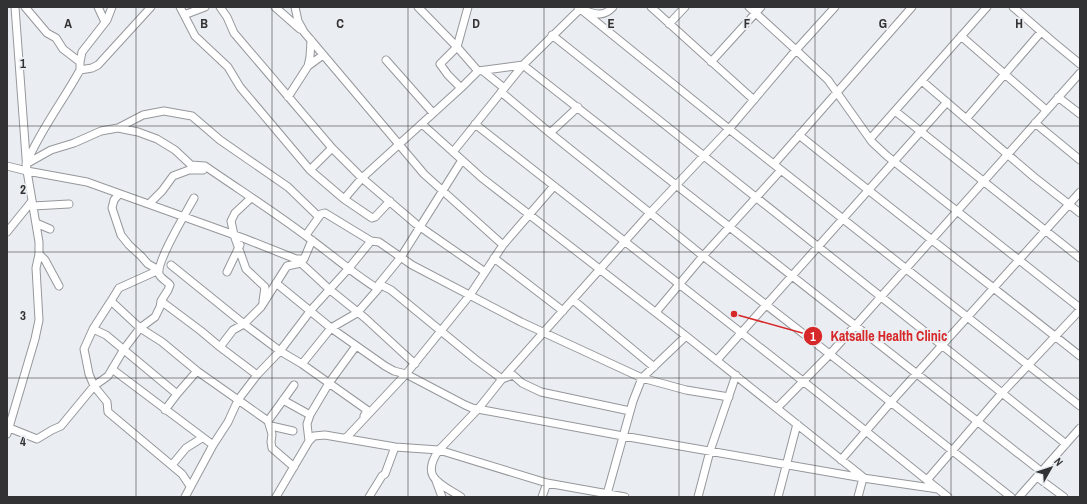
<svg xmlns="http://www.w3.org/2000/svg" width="1087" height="504" font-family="'Archivo Narrow',sans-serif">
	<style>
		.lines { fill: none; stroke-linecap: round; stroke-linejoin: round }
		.minor-casing { stroke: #95979b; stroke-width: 9 }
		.minor { stroke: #fff; stroke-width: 7 }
		.grid { fill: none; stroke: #323234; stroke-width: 1; stroke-opacity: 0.55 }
		.grid-label { font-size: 13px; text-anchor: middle; font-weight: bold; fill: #323234; stroke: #eaedf1; stroke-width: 4; stroke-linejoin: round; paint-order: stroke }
		.leader { fill: none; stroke: #d62828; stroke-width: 1.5 }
		.callout-dot { fill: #d62828; stroke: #eaedf1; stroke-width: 1.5 }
		.mark-label { font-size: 12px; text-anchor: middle; font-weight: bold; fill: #fff }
		.callout-label { font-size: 14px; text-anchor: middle; font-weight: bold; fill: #d62828; stroke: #eaedf1; stroke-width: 4; stroke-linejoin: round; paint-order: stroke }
	</style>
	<rect width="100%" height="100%" fill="#eaedf1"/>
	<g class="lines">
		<g class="minor-casing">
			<path id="minor" d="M15,7L27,171L87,182L243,238L296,259H304L312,240
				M25,7L47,33L56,38L63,49L80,62
				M98,7L105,22
				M180,7L195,36L228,67L240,87L310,170L344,199L372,218L375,217L390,201
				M220,7L227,17L234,33L332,148L362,178L416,224L485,272
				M275,7L300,29
				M295,7L298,21L304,32L424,174L503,245
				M418,7L457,47L478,71
				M578,7L729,129L1080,406
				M651,7L754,100
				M835,7L796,50L828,80L872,142L887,156L1080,308
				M1013,7L1052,41L1080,64
				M184,15L205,7
				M669,24L685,7
				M552,35L1066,444
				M961,36L1046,110
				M386,60L433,113
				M711,62L761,7
				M308,66L323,55
				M80,70L92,68L98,65L151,7
				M483,71L504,88
				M922,81L1034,177L1080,213
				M461,88L448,75L440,64L457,47L468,7
				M501,92L550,133L650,213L729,129L796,50L749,7
				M288,97L308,66L310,57L311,40
				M1058,97L1080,114
				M895,111L1080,258
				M966,119L1041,32
				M1035,123L1080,160
				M422,124L482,178L686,336L863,477
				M475,124L827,400L948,497
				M118,128L138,132L157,139L175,150L191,165L205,166C238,189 273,211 306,236C330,253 352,273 378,289
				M550,133L578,107
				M799,135C892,210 987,282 1080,356
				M870,139L987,7
				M453,152L523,65L580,9C593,13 602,19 613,7
				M27,162C41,129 63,101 80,70V62L82,52L107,20L112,7
				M26,164L51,150L74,143L101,131L118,128L143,115L164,111L175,113L192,116L220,140L288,187L319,217
				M774,164L912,7
				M7,166L27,171L39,242V254L36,268L39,320L35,339L7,434
				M310,170L332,148
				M119,194L114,200L112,208L121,235L129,245L141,256L148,264L159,270
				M251,198L235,213L231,221L234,235L246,269L265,287L263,301
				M344,199L362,178L461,88L478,71L523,65L1042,472
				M149,204L162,191L173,176L189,170H203
				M33,206L69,204
				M36,223L50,229
				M7,232L32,201
				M306,235L321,214L325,213L371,241L379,242L412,265L521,322L642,378L686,390L729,397
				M39,254L45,260L59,286
				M494,258L563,311
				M301,263L329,289L365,318L415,364
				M171,265L244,324L280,351L302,364L367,410L364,416
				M227,272L240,245
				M276,283L331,328L385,366L394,371L406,374L465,405L472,408L623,436L863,478L938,489
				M379,284L391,290L475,359L502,379L513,375L522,383L541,392L630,411
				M573,300L654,367
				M111,301L119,288L159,270
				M161,301L201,331L220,347L233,330L244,324L261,307L287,266L301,263L304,259
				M656,312L703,256L781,170
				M93,329L106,335L177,394
				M220,347L257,375
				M717,360L947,102
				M302,364L331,328L357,313L378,289L379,284L401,257L462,160
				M112,369L213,445
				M283,400L310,415
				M777,408L830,354L1080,73
				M165,410L177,394L197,371
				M268,421L294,385
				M271,426L293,431
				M7,427L37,439L52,430L61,426L94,386L108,376L124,349L140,328L155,317L160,307L161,301L168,290L170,285C167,281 161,279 159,274C156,262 187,211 194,198
				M346,438L406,374L470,295L503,245L554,186
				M309,441L307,424L310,415L329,383L356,346
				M841,460L891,402L1080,192
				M172,465L186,448L202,438
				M1037,477L1064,497
				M927,480L1002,393L1080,310
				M436,481L442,497
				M190,486L182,474L108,412L107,402L94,386L89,374L84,349L93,329L111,301L140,328L162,342L197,371L268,421L272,434L271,442L272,448L294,467
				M607,494L633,401L642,378L686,336
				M185,497L213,445L228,422L238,400L257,375L280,351L311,310L349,268L371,241
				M276,497L309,441L314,436L325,435L395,447L439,450L479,408L502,379L650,213L703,256L836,359L1011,497
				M369,497L382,476L385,474L395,447
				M461,497C439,483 420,477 439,450L547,483L625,497
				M542,497L547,483
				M698,497L710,451L736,375
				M778,497L797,424
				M858,497L863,478
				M1019,497L1080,428"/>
		</g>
		<use href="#minor" class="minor"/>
	</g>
	<path class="grid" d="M136,7V497M272,7V497M408,7V497M544,7V497M679,7V497M815,7V497M951,7V497M7,126H1080M7,252H1080M7,378H1080"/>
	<g class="grid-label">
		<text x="68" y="28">A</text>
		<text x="204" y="28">B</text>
		<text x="340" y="28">C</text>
		<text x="476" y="28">D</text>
		<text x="611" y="28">E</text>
		<text x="747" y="28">F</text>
		<text x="883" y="28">G</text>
		<text x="1019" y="28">H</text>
		<text x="23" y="68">1</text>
		<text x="23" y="194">2</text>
		<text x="23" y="320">3</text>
		<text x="23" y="446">4</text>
	</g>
	<path class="leader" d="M734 314L813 336"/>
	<g class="callout-dot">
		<circle cx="734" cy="314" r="4"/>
		<circle cx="813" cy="336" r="10"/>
	</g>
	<g class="mark-label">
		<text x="813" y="341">1</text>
	</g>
	<g class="callout-label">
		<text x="889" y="341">Katsalle Health Clinic</text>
	</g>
	<rect width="1087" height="504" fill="none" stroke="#323234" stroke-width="16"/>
	<g transform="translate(1051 468) rotate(51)" stroke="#eaedf1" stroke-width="3" paint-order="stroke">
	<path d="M0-3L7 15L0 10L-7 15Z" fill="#323234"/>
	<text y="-6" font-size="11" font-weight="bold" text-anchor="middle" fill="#323234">N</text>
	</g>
</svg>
